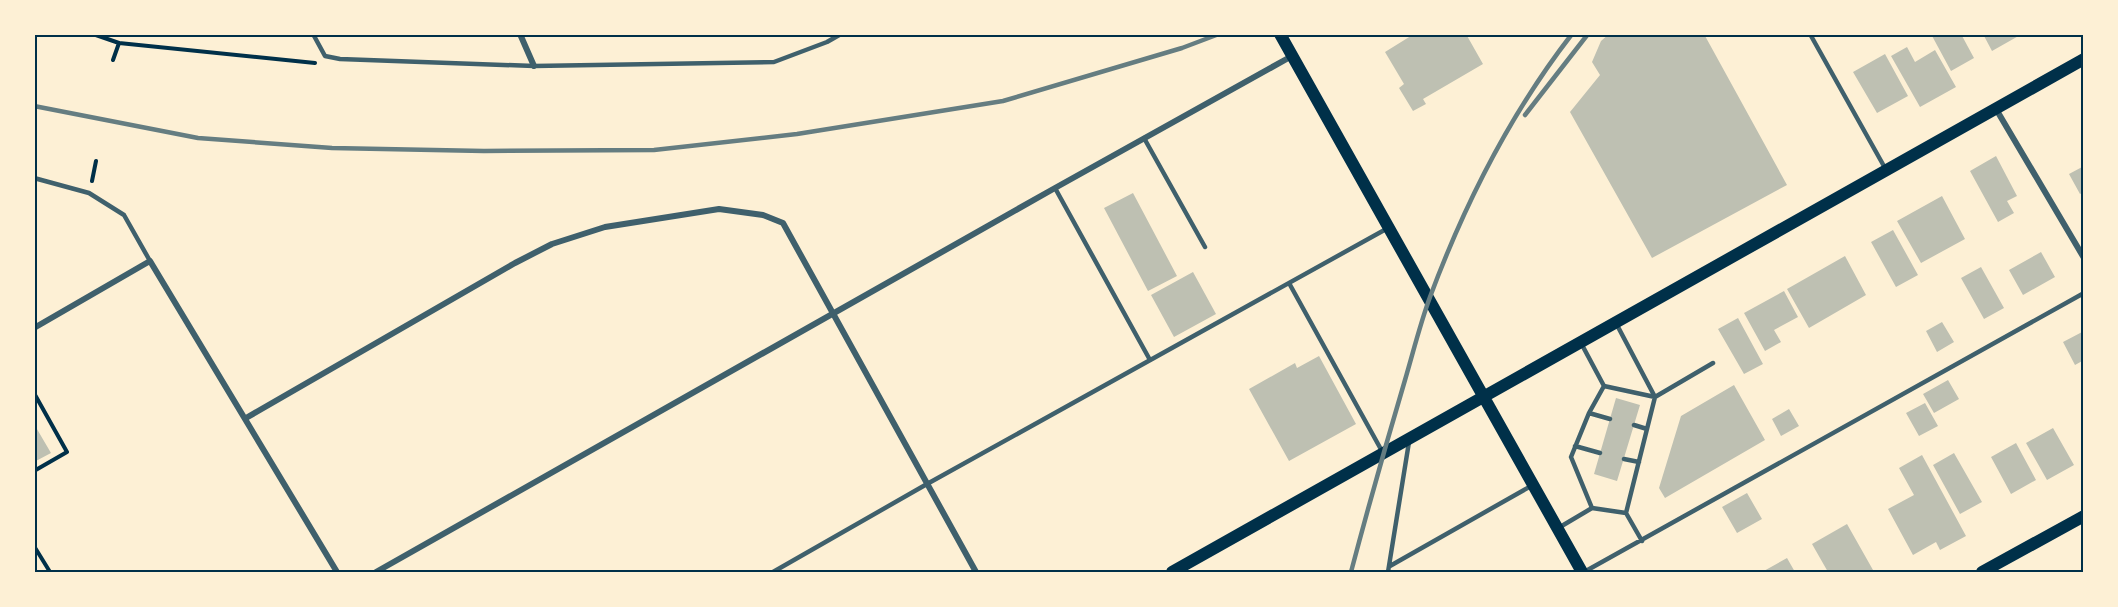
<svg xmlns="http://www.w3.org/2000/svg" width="2118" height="607" font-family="'Nunito Sans',sans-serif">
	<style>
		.building { fill: #bec0b2 }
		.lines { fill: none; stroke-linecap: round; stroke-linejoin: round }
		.path { stroke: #003049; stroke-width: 4 }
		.service { stroke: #3f606c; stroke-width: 4.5 }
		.minor { stroke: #3f606c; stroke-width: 6 }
		.secondary { stroke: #003049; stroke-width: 12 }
		.rail { stroke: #657d81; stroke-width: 4.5 }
		.neatline { fill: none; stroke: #003049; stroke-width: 2 }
	</style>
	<rect width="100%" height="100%" fill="#fdf0d5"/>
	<path class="building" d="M1414,34H1466L1483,64L1423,99L1426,104L1413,111L1399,88L1404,84L1385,52Z
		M1609,34H1704L1787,185L1652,258L1570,112L1600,75L1592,62L1601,41Z
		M1931,34H1961L1974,58L1951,71Z
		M1983,34H2022L1992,51Z
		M1907,47L1915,62L1935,50L1956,87L1920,107L1891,56Z
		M1885,54L1908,96L1877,113L1853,72Z
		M1996,156L2017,196L2007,201L2014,213L1998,222L1970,171Z
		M2084,166V192L2080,194L2069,174Z
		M1133,193L1177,276L1148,291L1104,208Z
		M1942,196L1965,239L1921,263L1897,221Z
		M1893,230L1918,275L1896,287L1871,242Z
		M2041,252L2055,277L2023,295L2009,270Z
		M1845,256L1866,295L1809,328L1787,289Z
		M1981,267L2004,308L1984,319L1961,278Z
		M1193,272L1216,314L1174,337L1151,295Z
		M1784,291L1798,317L1774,330L1781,342L1765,351L1744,313Z
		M1738,318L1763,364L1744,374L1718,329Z
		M1942,322L1954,342L1937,352L1926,331Z
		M2084,331V360L2075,365L2063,342Z
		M1319,356L1356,424L1289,461L1249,389L1295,363L1297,368Z
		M1948,380L1959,399L1934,413L1923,394Z
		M1734,385L1765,440L1665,498L1659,488L1681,416Z
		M1616,398L1640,405L1617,481L1594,474Z
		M1925,403L1938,426L1919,436L1906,413Z
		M1789,409L1799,426L1781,436L1772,419Z
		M34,424L51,453L34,462Z
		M2053,428L2074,465L2047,480L2026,443Z
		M2016,443L2036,480L2011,494L1991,457Z
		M1954,453L1982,502L1960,514L1933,465Z
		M1922,455L1966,536L1940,550L1936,542L1913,555L1888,509L1914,495L1899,468Z
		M1747,493L1762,519L1737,533L1722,507Z
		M1847,524L1873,570L1869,572H1828L1812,544Z
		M1787,558L1795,572H1762Z"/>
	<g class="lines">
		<path class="path" d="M93,34L119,43L315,63
			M113,60L119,43
			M92,181L96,161
			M34,393L67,452L34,471
			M34,546L50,572"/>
		<path class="service" d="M313,34L325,56L340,59L534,66L774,62L827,42L841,34
			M1810,34L1885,168
			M1144,138L1205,247
			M34,178L89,193L124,215L150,261
			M1055,188L1150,360
			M1289,283L1383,453
			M1617,325L1655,397L1626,513
			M1581,343L1604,386L1655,397L1713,363
			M1589,413L1610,419
			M1634,425L1647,429
			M1575,446L1600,453
			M1624,459L1639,462
			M1592,508L1626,513L1642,541
			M1560,527L1592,508L1571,457L1589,413L1604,386
			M1390,566L1531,486
			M773,572L927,484L1388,228
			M1388,572L1409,442
			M1584,572L2084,293"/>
		<path class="minor" d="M520,34L534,66
			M1996,109L2084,258
			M34,328L150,261L337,572
			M246,418L515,263L552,244L605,227L719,209L763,215L783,223L976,572
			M376,572L1055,188L1292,56"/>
		<path class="secondary" d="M1280,34L1582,572
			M1172,572L2084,59
			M1982,572L2084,516"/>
		<path class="rail" d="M34,106L198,138L332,148L484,151L654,150L797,134L1003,101L1182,48L1219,34
			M1525,115L1588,34
			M1351,572C1368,508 1386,444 1405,380C1413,353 1420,324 1430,297C1465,203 1510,114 1572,34"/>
	</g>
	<rect width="2118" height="607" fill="none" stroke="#fdf0d5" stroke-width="72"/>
	<rect x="36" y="36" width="2046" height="535" class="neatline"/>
</svg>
